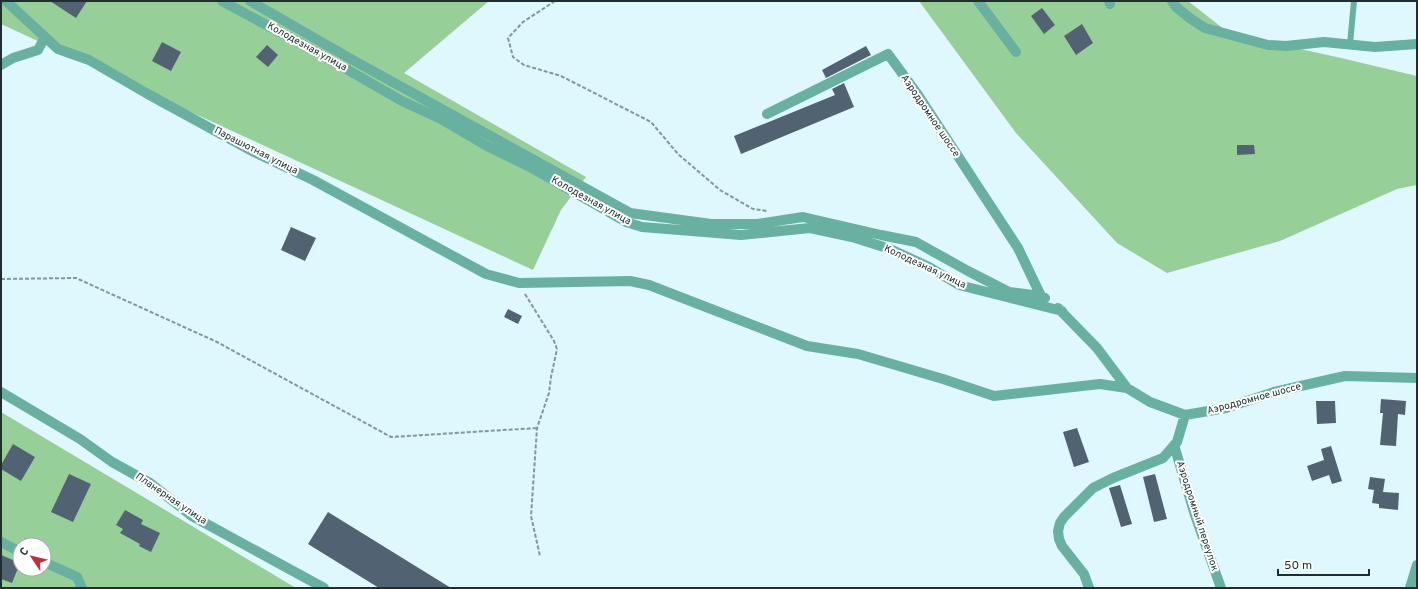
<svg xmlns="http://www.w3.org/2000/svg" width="1418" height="589" font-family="Overpass,sans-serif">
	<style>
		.green { fill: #97cf98; fill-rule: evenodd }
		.building { fill: #516272 }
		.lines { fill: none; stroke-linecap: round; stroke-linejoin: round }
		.path { stroke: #83969a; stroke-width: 2; stroke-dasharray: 4 2; stroke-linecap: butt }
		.service { stroke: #68b0a0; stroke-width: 6 }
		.minor { stroke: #68b0a0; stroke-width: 10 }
		.tertiary { stroke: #68b0a0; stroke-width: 10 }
		.labels { text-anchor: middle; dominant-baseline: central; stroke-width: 4; stroke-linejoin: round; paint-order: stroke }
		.street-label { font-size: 10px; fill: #212d2f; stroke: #fff }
	</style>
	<rect width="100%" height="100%" fill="#dff8fd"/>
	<path class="green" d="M1,1H489L404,73L586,177L561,210L533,270L1,24Z
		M919,1H1188L1229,33L1341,58L1417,76V185L1397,189L1280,241L1167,273L1117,243L1016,133Z
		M1,412L296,588H1ZM20,545H44V569H20Z"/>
	<path class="building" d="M50,1H87L76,18Z
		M1042,8L1055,25L1044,34L1031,16Z
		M1082,24L1093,43L1076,55L1064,36Z
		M162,42L181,52L171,71L152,61Z
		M267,45L278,55L268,67L256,57Z
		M866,46L871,55L826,78L822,70Z
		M844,83L854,107L741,154L734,136L835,95L832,89Z
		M1237,145H1254L1255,154L1237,155Z
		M291,227L316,238L305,261L281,250Z
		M508,309L522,316L518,324L504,317Z
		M1381,399L1406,401L1405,415L1398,414L1396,446L1380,445L1383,413H1380Z
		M1316,401H1335L1336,423L1317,424Z
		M1077,428L1089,462L1074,467L1063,432Z
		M13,444L35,457L21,481L1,469V465Z
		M1331,446L1342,481L1332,484L1329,475L1312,481L1307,466L1324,460L1321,449Z
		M69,474L91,484L73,522L51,512Z
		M1155,474L1167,519L1154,522L1143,477Z
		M1370,477L1385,479L1383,492L1399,493L1398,510L1379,508V504L1372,503L1374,490L1368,489Z
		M1120,485L1132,524L1121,527L1109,488Z
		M125,510L143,520L141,524L160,533L151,552L139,546L140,544L120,533L123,529L116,525Z
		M328,512L451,588H379L308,544Z
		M1,555L20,563L12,583L1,579Z"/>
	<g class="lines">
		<path class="path" d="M555,1L523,22L508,38L513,57L524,65L561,76L651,122L678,154L720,190L753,209L767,211
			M1,279L76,278L217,342L391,437L537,428
			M525,294L554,341L557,349L551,377L549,393L537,428L531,516L540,556"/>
		<path class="service" d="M1350,44L1354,1"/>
		<path class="minor" d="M6,1L58,49L89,60L146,93L254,152L313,180L486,274L519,283L630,281L649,285L807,346L858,354L943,379L994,396L1100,384L1127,388
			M222,1L313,50L402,101L441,119L487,146L530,167L626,222L642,227L741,235L810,228L852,237L890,249L929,267L959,285L1062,311
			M250,1L351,59L630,213L711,224H757L803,217L881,235L916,242L968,271L1009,292L1041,296
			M978,1L1016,52
			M1109,1L1110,4
			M1172,1L1176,7L1191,19L1205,28L1268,45L1286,46L1324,42L1375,47L1417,44
			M1,65L13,58L38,50L45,37
			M767,114L888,54L918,95L1018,248L1041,296L1045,298
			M1058,308L1097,348L1127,388L1150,402L1185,415L1226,408L1274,392L1345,376L1417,378
			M1,392L80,439L112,462L150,483L192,516L324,588
			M1174,445L1195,515L1221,588
			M1,542L20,552
			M44,562L77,577L82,588
			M1089,588L1084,574L1062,546L1059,539L1058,531L1060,523L1064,517L1093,488L1113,478L1163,458L1177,442L1185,415"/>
		<path class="tertiary" d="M1410,588L1417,565"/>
	</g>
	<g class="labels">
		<g class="street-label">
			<text transform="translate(307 47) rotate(29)">Колодезная улица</text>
			<text transform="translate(930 116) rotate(56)">Аэродромное шоссе</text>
			<text transform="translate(256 151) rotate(27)">Парашютная улица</text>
			<text transform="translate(591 201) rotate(29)">Колодезная улица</text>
			<text transform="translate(925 267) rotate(25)">Колодезная улица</text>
			<text transform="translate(1254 399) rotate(-15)">Аэродромное шоссе</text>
			<text transform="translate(171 499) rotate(34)">Планерная улица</text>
			<text transform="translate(1197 516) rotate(72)">Аэродромный переулок</text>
		</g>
	</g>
	<rect width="1418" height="589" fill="none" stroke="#212d2f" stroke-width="4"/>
	<g transform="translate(32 557) rotate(305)"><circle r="19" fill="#ffffff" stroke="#a6abac"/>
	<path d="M0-3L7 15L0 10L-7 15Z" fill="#bf2f3d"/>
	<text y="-6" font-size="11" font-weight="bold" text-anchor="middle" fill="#212d2f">С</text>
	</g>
	<path d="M1278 569v6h91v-6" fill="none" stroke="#212d2f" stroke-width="2"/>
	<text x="1284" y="569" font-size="12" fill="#212d2f" stroke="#ffffff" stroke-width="3" paint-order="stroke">50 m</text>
</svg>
